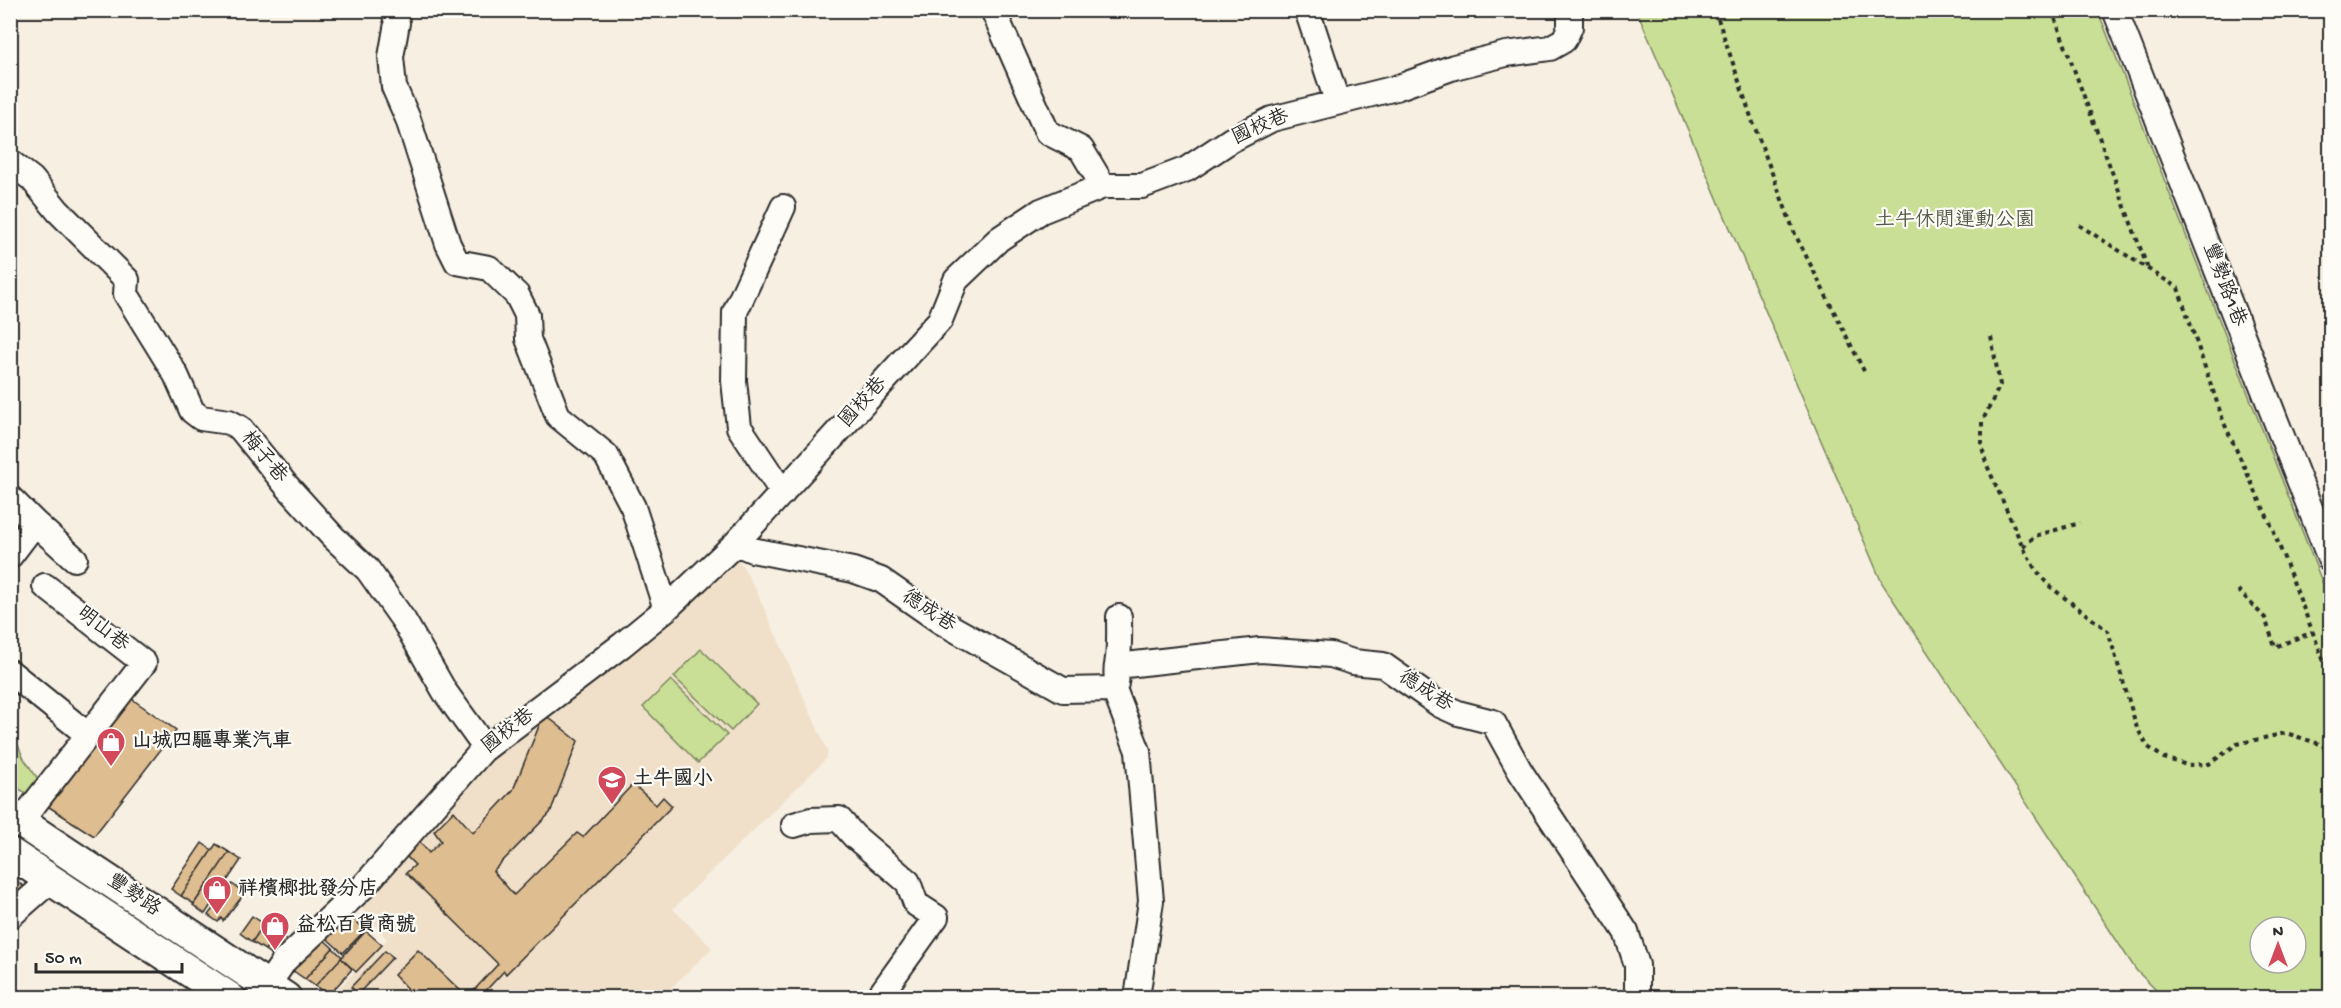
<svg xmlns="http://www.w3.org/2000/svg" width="2341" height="1008" font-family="'Gochi Hand','LXGW WenKai TC',sans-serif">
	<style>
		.built { fill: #f0e0c9 }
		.green { fill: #c9df95; stroke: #7a8560; stroke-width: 1.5; fill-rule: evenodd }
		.building { fill: #debd90; stroke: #2b2b2b; stroke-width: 1.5 }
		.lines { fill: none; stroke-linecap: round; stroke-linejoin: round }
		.minor-casing { stroke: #2b2b2b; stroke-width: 28 }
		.major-casing { stroke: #2b2b2b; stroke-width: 34 }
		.path { stroke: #2b2b2b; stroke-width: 4; stroke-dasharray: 4.5 4.5; stroke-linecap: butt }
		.minor { stroke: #fdfcf7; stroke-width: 24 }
		.major { stroke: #fdfcf7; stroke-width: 30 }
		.labels { text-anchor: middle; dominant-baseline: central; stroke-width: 4.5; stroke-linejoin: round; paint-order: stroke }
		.street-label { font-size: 20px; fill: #2b2b2b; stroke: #fdfcf7 }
		.park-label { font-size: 20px; fill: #525846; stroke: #fdfcf7 }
		.poi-label { font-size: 20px; font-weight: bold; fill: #2b2b2b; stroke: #fdfcf7; text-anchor: start }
	</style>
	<rect width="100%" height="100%" fill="#f7efe2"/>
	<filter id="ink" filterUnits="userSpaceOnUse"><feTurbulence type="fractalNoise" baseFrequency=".0167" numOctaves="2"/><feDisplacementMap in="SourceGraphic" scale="12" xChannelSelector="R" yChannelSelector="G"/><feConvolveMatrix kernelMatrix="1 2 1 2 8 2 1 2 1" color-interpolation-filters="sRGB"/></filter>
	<g filter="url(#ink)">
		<path class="built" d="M731,554L740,562L755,588L828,752L826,759L673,909L712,948L662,997L331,996L387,939L362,910V900L490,755Z"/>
		<path class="green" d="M1637,11H2098L2330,602V997H2163L2136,970L1882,583ZM2260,927H2296V963H2260Z
			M701,649L757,704L731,731L674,677Z
			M671,680L727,735L698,763L643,707Z
			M10,727L24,759L41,783L29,795L11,784Z"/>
		<path class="building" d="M129,697L176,730L94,836L46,805Z
			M544,714L578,741L550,813L493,871L514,895L577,833L583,837L633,784L656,805L663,797L672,806L506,974L504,971L479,998H467L498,964L406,873L415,865L406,856L420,842L429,853L441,841L434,831L454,811L473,833L513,790Z
			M202,843L212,850L181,896L171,889Z
			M216,844L229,852L194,904L181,896Z
			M229,852L241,860L205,914L193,905Z
			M12,879L32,891L10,910V881Z
			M232,884L245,893L223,921L221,918L218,922L208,915Z
			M346,911L365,930L343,953L323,935Z
			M252,916L264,924L252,942L240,933Z
			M264,924L277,933L265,950L252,942Z
			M366,931L382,945L356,972L341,958Z
			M277,933L291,943L276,958L265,950Z
			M323,939L333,948L305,979L292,970Z
			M333,948L342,957L315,986L305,979Z
			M418,950L466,996L467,998H416L394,975Z
			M385,951L393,957L358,994L351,987Z
			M341,958L352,969L329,995L315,986Z"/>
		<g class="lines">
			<g class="minor-casing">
				<path id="minor" d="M394,10L397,23L391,57L394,87L408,119L448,244L457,262L489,268L517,295L527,315L528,339L558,416L606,455L633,507L666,609
					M993,10L1047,132L1081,149L1103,186
					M1307,10L1337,101
					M2115,10L2330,559
					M10,162L32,179L58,211L127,280L126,294L176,375L192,411L201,418L229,422L240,428L286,485L333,537L368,570L404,621L445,692L481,742L483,750
					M783,207L735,312L734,381L739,427L783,493
					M10,498L35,523
					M736,543L752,550L853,570L881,580L940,621L1063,690L1114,689
					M10,556L35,523L75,559
					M1119,617C1119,634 1120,649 1117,665C1115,674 1119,680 1114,689L1138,751L1151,901L1137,998
					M1117,666L1260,650L1331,655L1353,662L1383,665L1440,705L1458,713L1493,722L1520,771L1626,932L1637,965V998
					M10,672L88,735
					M21,821L144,663L45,586
					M794,825L811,820L839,819L854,836L908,882L916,904L936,917L878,998
					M10,916L52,879
					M259,998L285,960L362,888L483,750L622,645L666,609L736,543L940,320L956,280L999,239L1041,211L1103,186H1142L1187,169L1231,140L1272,119L1396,88L1454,67L1506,54L1550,48L1564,40L1570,27V10"/>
			</g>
			<g class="major-casing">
				<path id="major" d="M10,815L286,998
					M10,853L230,998"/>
			</g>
			<path class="path" d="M1715,10L1752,120L1795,234L1865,373
				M2052,10L2148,269
				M2079,225L2178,288L2224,423L2272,527L2330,677
				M1991,337L2000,385L1982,422V447L1986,463L2023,547L2034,567L2048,585L2108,631L2137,728L2148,747L2164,758L2187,765L2209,764L2237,744L2286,733L2323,745L2330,761
				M2023,547L2035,536L2080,523
				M2238,590L2265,618L2275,647L2313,632"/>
			<use href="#minor" class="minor"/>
			<use href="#major" class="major"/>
		</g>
	</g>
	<defs>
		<g id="shop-pin" transform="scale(1.5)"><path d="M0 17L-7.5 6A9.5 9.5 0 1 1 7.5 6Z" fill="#d1495b" stroke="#fdfcf7"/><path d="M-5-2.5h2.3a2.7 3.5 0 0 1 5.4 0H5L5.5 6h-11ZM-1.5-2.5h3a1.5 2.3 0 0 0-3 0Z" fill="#fff"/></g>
		<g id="school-pin" transform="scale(1.5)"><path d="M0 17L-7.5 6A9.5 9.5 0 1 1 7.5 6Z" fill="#d1495b" stroke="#fdfcf7"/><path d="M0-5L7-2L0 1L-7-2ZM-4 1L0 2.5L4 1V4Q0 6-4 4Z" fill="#fff"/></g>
	</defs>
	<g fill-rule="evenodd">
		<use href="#shop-pin" x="111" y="742"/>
		<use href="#school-pin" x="612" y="780"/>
		<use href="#shop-pin" x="217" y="890"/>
		<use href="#shop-pin" x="275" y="926"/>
	</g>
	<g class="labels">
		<g class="street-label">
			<text transform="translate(1261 128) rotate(-24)">國校巷</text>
			<text transform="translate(2223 285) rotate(69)">豐勢路1巷</text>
			<text transform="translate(864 403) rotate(-48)">國校巷</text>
			<text transform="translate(263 458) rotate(50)">梅子巷</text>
			<text transform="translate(928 612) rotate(33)">德成巷</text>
			<text transform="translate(102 630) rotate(38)">明山巷</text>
			<text transform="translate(1425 692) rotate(32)">德成巷</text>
			<text transform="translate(509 732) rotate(-38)">國校巷</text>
			<text transform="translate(133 896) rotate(34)">豐勢路</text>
		</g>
		<g class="park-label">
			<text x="1955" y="221">土牛休閒運動公園</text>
		</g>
		<g class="poi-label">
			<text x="132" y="742">山城四驅專業汽車</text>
			<text x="633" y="780">土牛國小</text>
			<text x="238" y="890">祥檳榔批發分店</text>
			<text x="296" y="926">益松百貨商號</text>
		</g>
	</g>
	<rect width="2341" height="1008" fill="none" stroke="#fdfcf7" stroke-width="36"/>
	<rect x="18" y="18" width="2305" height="972" fill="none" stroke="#2b2b2b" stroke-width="2" filter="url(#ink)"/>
	<g transform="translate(2278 945)"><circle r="28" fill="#fdfcf7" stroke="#a9a8a5" stroke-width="1.5"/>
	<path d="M0-4.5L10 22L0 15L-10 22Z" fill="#d1495b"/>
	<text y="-9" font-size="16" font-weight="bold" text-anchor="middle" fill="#2b2b2b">N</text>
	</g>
	<path d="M36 963v9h146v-9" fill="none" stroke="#2b2b2b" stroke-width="3"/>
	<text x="45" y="963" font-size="18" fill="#2b2b2b" stroke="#fdfcf7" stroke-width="4.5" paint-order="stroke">50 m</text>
</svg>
